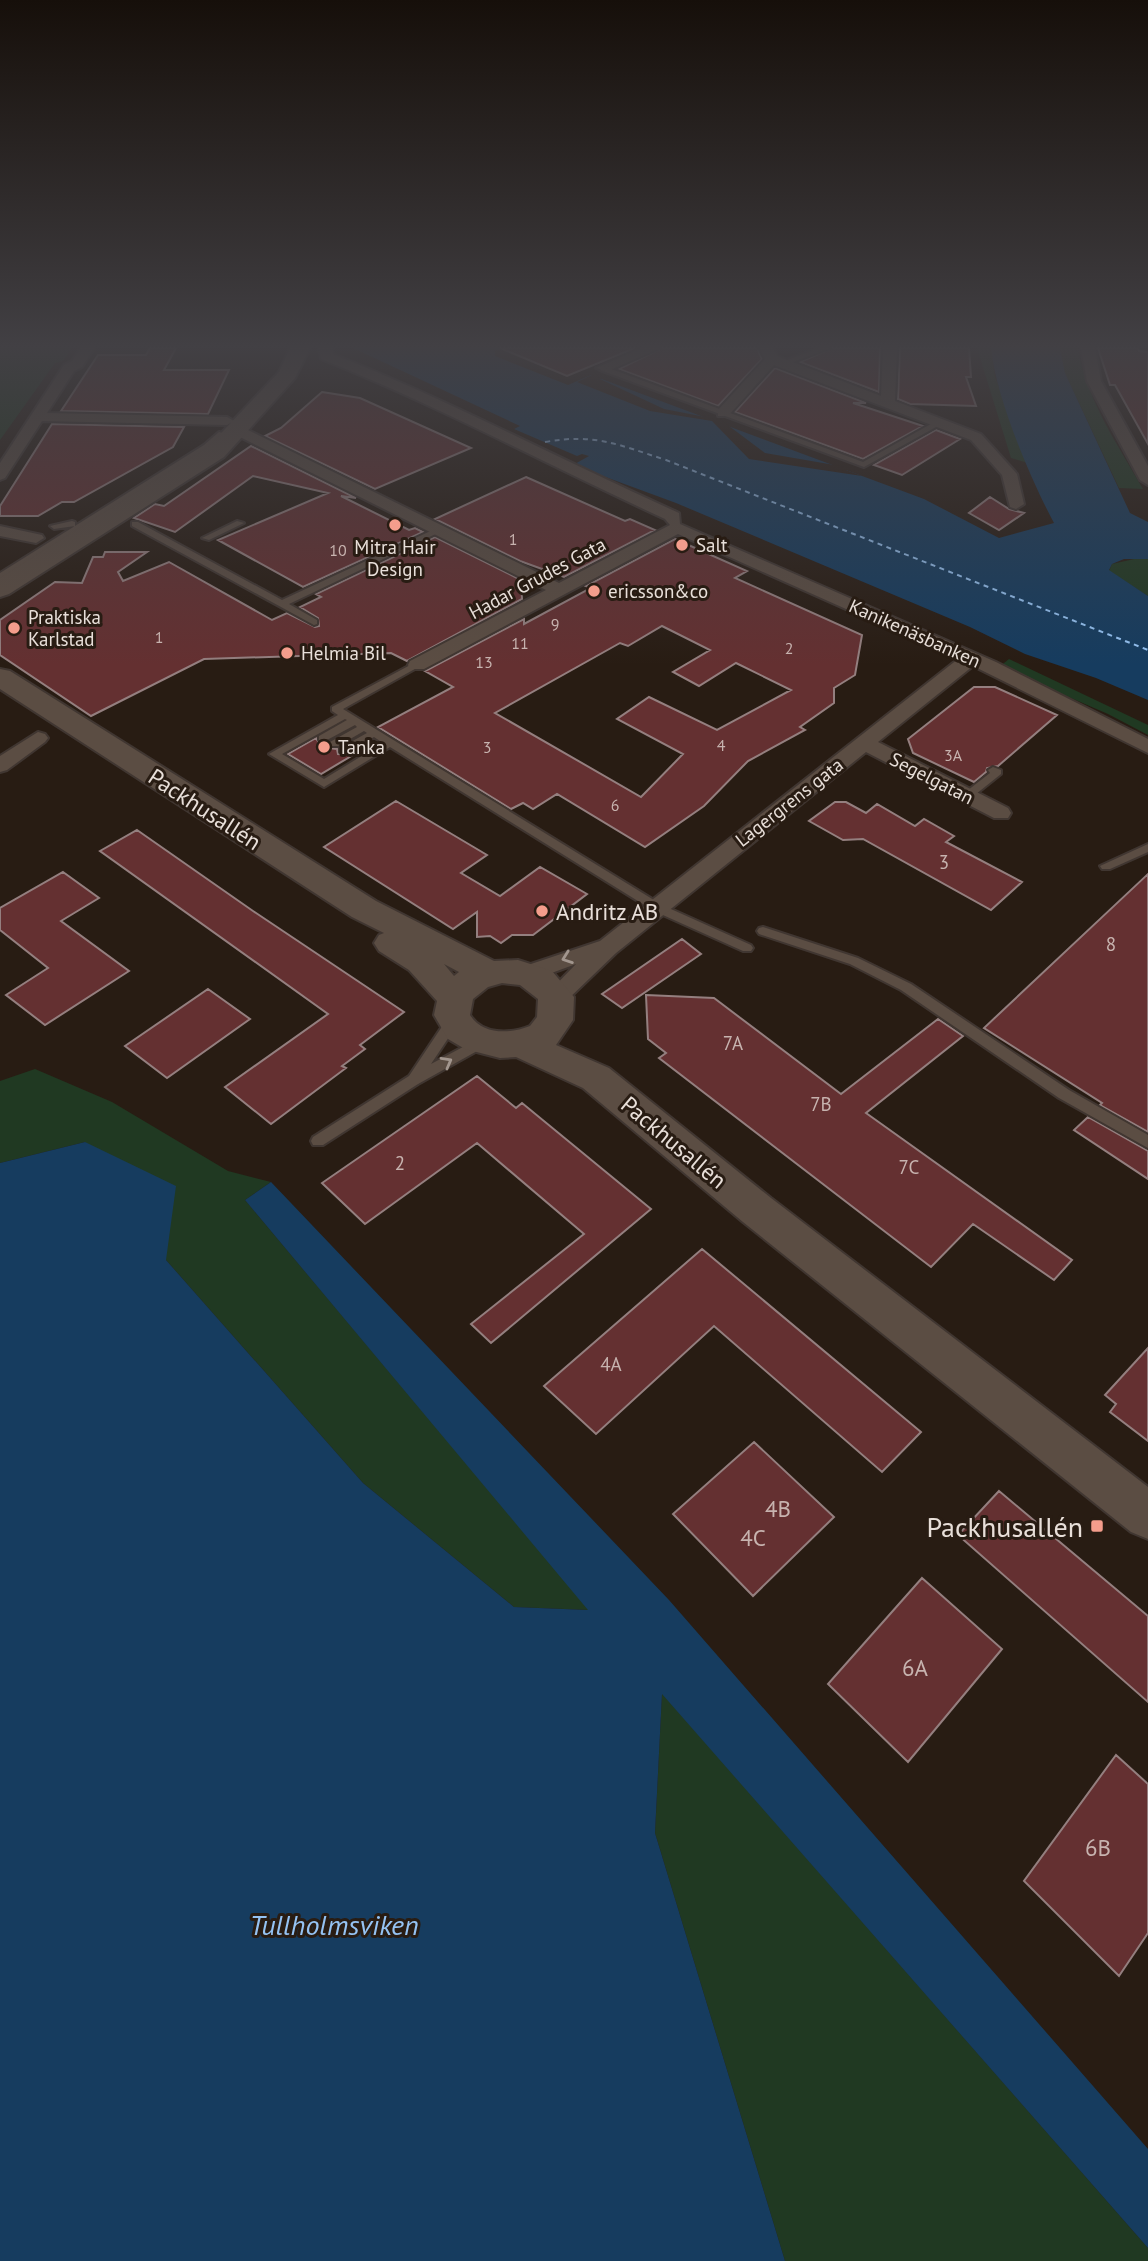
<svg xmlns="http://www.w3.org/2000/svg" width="1148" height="2261" font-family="'PT Sans',sans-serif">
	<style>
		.green { fill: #203922 }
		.water { fill: #163c5f }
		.pier { fill: #281c13 }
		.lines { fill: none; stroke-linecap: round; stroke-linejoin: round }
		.ferry { stroke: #95c3f3; stroke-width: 2; stroke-dasharray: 5 4.5; stroke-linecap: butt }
		.building { fill: #643031; stroke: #947f7f; stroke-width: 2; fill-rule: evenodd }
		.lane-casing { stroke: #403631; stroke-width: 4 }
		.street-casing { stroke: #403631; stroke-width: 4 }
		.secondary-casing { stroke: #403631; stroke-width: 4 }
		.lane { fill: #5b4d43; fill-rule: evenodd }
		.street { fill: #5b4d43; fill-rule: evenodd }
		.secondary { fill: #5b4d43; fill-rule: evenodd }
		.oneway { stroke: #a2968e }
		.poi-dot { fill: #f49d8c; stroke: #281c13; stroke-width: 2.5 }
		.labels { text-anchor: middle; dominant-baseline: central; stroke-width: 6; stroke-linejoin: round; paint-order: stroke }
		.far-number-label { font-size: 16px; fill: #c7b3af }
		.far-poi-label { font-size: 19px; fill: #e8dfd9; stroke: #281c13; text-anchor: start }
		.far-street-label { font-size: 19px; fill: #e8dfd9; stroke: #281c13 }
		.number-label { font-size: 19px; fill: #c7b3af }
		.street-label { font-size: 23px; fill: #e8dfd9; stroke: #281c13 }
		.poi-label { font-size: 23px; fill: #e8dfd9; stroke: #281c13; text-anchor: start }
		.near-number-label { font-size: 23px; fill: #c7b3af }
		.near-poi-label { font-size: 28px; fill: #e8dfd9; stroke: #281c13; text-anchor: end }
		.near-water-label { font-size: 28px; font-style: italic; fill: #95c3f3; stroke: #281c13 }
	</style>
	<rect width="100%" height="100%" fill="#281c13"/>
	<path class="green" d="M0,348H72L63,361L55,363L0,440Z
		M977,348H991L995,377L1028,463L1011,458Z
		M1060,348H1078C1087,401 1117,443 1143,489L1119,488L1065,373Z
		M1143,557L1148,559V596L1109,571L1112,564Z
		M1009,659L1148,725V735L1108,714L999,667Z
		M35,1069L112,1102L228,1171L271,1182L245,1200L589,1610L514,1607L363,1483L166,1260L85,1142L0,1163V1081Z
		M662,1693L1148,2248V2261H785L655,1833Z"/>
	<path class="water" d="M353,348H501L495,351V356L568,385L591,375L924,499L999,538L1054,523C1030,478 996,398 991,348H1060L1065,373L1130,513L1148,522V559H1124L1112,564L1109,570L1148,596V700L1096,678L1025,654L970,627L676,503L573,465L589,456L582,454L577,456L514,429L520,426Z
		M85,1142L176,1186L166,1260L363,1483L514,1607L588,1610L245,1200L271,1182L669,1600L1148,2149V2248L662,1694L655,1833L785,2261H0V1163Z"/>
	<path class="pier" d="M596,373L603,376L600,379L664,409L721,420L765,453L846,467V470L862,476L749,459L712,421L650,411L577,382Z"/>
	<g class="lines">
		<path class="ferry" d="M545,442C595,433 619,445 666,460L1148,650"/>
	</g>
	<path class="building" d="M150,348H176L164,370H229L208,414L61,411L98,355H146Z
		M500,348H635L567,376Z
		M662,348H757L762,359L718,406L619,369Z
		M832,348H880L879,392L800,362Z
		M900,348H969L971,377H966L976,406L910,404L898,399Z
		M1098,348H1138L1139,351L1148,352V444L1115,385H1110Z
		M775,368L866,403H853L923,426L863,459L735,412Z
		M322,392L360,398L471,448L375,489L265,436L281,428Z
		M52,424L184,427L173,447L74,502H62L38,516H0V506Z
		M936,430L960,439L902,475L874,465Z
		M251,446L356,498L341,496L409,530L415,528L423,532L303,587L218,540L328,493L253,476L175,532L134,518L155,504L164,506Z
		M526,477L625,521L630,519L655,530L564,577L520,561L435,519Z
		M990,497L1009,509L1024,513L999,530L969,513Z
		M435,537L521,580L522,599L407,661L391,653L204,659L91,716L0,655V620L55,582L82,583L93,557H103L105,552H147L118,572L123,581L169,562L272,620L287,613L315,627L319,626L318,618L300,607L321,597L316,594Z
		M675,539L747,571L735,578L862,635L855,675L834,688V703L800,727L805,730L748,761L704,806L645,847L557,794L533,809L523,803L511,809L378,727L453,687L425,671L524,619V624L591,588L586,586ZM662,626L710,650L673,672L699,686L736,663L791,690L717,730L649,697L617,719L683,754L641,797L495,713L620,643L628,646Z
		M974,687H995L1057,715L998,766L987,768L986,772L974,782L913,753L908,739Z
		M316,738L319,743H327L328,748L337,749L338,754L353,755L321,774L288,754Z
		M396,801L487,855L461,873L500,896L540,867L587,894L533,935H512L501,943L490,936L477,937V912L453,929L324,847Z
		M835,802H846L866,813L877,804L915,826L924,819L954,836L946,842L1022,882L991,910L863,839L843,840L809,821Z
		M137,830L253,911L404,1012L360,1045L365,1049L342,1066L346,1068L271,1124L225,1087L328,1014L100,851Z
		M63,872L99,898L61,921L129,971L45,1025L6,995L48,968L0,930V908Z
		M1148,874V1132L1100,1105L1102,1103L984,1028Z
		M682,939L701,954L622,1008L602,994Z
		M208,989L250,1019L167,1078L125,1046Z
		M646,995L714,998L841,1094L938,1019L963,1036L866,1113L1072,1260L1054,1280L973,1224L931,1267L659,1058L666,1053L648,1039Z
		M477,1076L516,1108L522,1103L651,1209L491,1343L471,1324L584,1234L477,1143L365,1224L322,1183Z
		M1088,1117L1148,1151V1179L1074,1130Z
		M702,1249L921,1432L882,1472L714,1326L596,1434L544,1386Z
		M1148,1348V1441L1110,1412L1116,1404L1105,1395Z
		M754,1442L834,1517L753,1596L673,1514Z
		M999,1491L1148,1616V1702L958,1535Z
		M922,1578L1002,1649L908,1762L828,1684Z
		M1116,1755L1148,1784V1933L1119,1976L1024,1881Z"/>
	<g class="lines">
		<g class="lane-casing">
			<path id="lane" d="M820,348H830L783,366L776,364Z
				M603,366L863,462L938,420L945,422L864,467L600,370Z
				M219,432L226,434L210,449L0,580V573L204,445Z
				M72,521L75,522V526L54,529L50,526Z
				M237,521L244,523L209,540L202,538Z
				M132,522H138L282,600L437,528L444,530L289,604L317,620V624L314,625L132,526Z
				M414,663L422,665L343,709L662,905L751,945L753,948L751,951H743L654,911L390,747L324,787L269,754L338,715L332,711V707ZM345,719L347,720L319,736V740H327L355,725L357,727L330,742V746H338L364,731L367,733L340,748V752H348L374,737L383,743L324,779L282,754Z
				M993,767L1001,770V774L971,798H963V794L990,773L988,770Z
				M1148,844V852L1110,869H1102L1100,866Z
				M763,927L858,958L911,984L1069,1090L1148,1135V1148L1059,1098L901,990L850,964L759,934L757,931L759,928Z
				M454,1014L461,1019L431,1064L476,1040H486L488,1043L486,1046L418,1084L323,1145H313L311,1141L313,1137L409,1076L449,1016Z"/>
		</g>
		<g class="street-casing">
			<path id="street" d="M81,348H94L82,367L74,371L47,413L227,417L234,421L227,425L42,421L5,478L0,480V463L64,365L72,361Z
				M319,348H333V354C451,401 563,461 679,513L680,524L996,662L1148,739V753L973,666L878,742L1008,808L1011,813L1008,818H994L866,752L616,953L564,1003L556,1006L548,1003L544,997L576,964L527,982L519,980L515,974L519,968L600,941L958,659L678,534L424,669H410L408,665L410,661L546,590L232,433V427H242L559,583L670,525L665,519C550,466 439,406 321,359Z
				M642,348H660L608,371L596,368Z
				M759,348H773L777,356L881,396L883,348H897L895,401L981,434L1017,474L1024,504L1016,509L1010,507L1002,475L971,440L774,365L728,416H718V410L765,359Z
				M1081,348H1095L1101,381L1148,466V485L1140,480L1087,381Z
				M0,526L42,535L44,538L36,543L0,536Z
				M38,732L45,734L48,738L45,742L7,770L0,772V756Z"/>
		</g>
		<g class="secondary-casing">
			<path id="secondary" d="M290,348H310L295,378L224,457L9,594L0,597V578L208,447L279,372Z
				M0,669L10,671L376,901L494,961L518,960L552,971L574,997L573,1020L556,1045L609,1068L771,1198L1148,1487V1539L1131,1532L743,1222L583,1088L516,1057L500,1058L465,1049L448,1039L434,1015L437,1001L409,970L379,951L374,943L379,935L384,933L352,917L0,689ZM444,964L459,972L454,976ZM502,983L520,985L538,999L537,1017L530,1026C510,1034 482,1035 470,1015L473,999L488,987Z"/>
		</g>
		<use href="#lane" class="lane"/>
		<use href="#street" class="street"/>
		<use href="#secondary" class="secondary"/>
	</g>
	<defs><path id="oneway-chevron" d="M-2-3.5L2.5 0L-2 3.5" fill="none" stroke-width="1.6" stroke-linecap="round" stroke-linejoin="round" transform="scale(1.75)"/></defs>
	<g class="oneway">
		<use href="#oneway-chevron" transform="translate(567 958) rotate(160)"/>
		<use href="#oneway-chevron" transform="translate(447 1062) rotate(-29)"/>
	</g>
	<linearGradient id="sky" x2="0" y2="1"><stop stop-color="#160f0a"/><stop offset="0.52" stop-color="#424044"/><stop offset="1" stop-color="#424044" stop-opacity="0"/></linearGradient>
	<rect width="1148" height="665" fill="url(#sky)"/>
	<g class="poi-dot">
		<circle cx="395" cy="525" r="7"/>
		<circle cx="682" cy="545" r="7"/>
		<circle cx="594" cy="591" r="7"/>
		<circle cx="14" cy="628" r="7"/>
		<circle cx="287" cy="653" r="7"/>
		<circle cx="324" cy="747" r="7"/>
		<circle cx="542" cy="911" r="7"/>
		<rect x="1090" y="1519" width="14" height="14" rx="3.5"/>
	</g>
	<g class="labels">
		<g class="far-number-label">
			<text x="513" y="539">1</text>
			<text x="338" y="550">10</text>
			<text x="555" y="624">9</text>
			<text x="159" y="637">1</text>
			<text x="520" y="643">11</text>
			<text x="789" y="648">2</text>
			<text x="484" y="662">13</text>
			<text x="721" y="745">4</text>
			<text x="487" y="747">3</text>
			<text x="953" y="755">3A</text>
			<text x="615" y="805">6</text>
		</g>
		<g class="far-poi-label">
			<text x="696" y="545">Salt</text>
			<text x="395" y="547" text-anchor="middle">Mitra Hair<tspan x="395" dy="22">Design</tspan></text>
			<text x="608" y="591">ericsson&amp;co</text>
			<text x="28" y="617">Praktiska<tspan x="28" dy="22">Karlstad</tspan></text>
			<text x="301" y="653">Helmia Bil</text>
			<text x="338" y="747">Tanka</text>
		</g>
		<g class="far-street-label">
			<text transform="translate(537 578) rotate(-28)">Hadar Grudes Gata</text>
			<text transform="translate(915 633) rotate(24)">Kanikenäsbanken</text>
			<text transform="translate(932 778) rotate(27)">Segelgatan</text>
			<text transform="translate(789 802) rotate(-38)">Lagergrens gata</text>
		</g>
		<g class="number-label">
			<text x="944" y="862">3</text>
			<text x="1111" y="944">8</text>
			<text x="733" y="1043">7A</text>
			<text x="821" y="1104">7B</text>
			<text x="400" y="1163">2</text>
			<text x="909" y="1167">7C</text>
			<text x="611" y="1364">4A</text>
		</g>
		<g class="street-label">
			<text transform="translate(205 809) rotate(33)">Packhusallén</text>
			<text transform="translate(674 1142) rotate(40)">Packhusallén</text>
		</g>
		<g class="poi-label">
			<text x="556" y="911">Andritz AB</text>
		</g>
		<g class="near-number-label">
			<text x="778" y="1508">4B</text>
			<text x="753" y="1537">4C</text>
			<text x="915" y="1667">6A</text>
			<text x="1098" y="1847">6B</text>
		</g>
		<g class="near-poi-label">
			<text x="1083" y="1526">Packhusallén</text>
		</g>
		<g class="near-water-label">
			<text x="334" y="1924">Tullholmsviken</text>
		</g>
	</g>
</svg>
